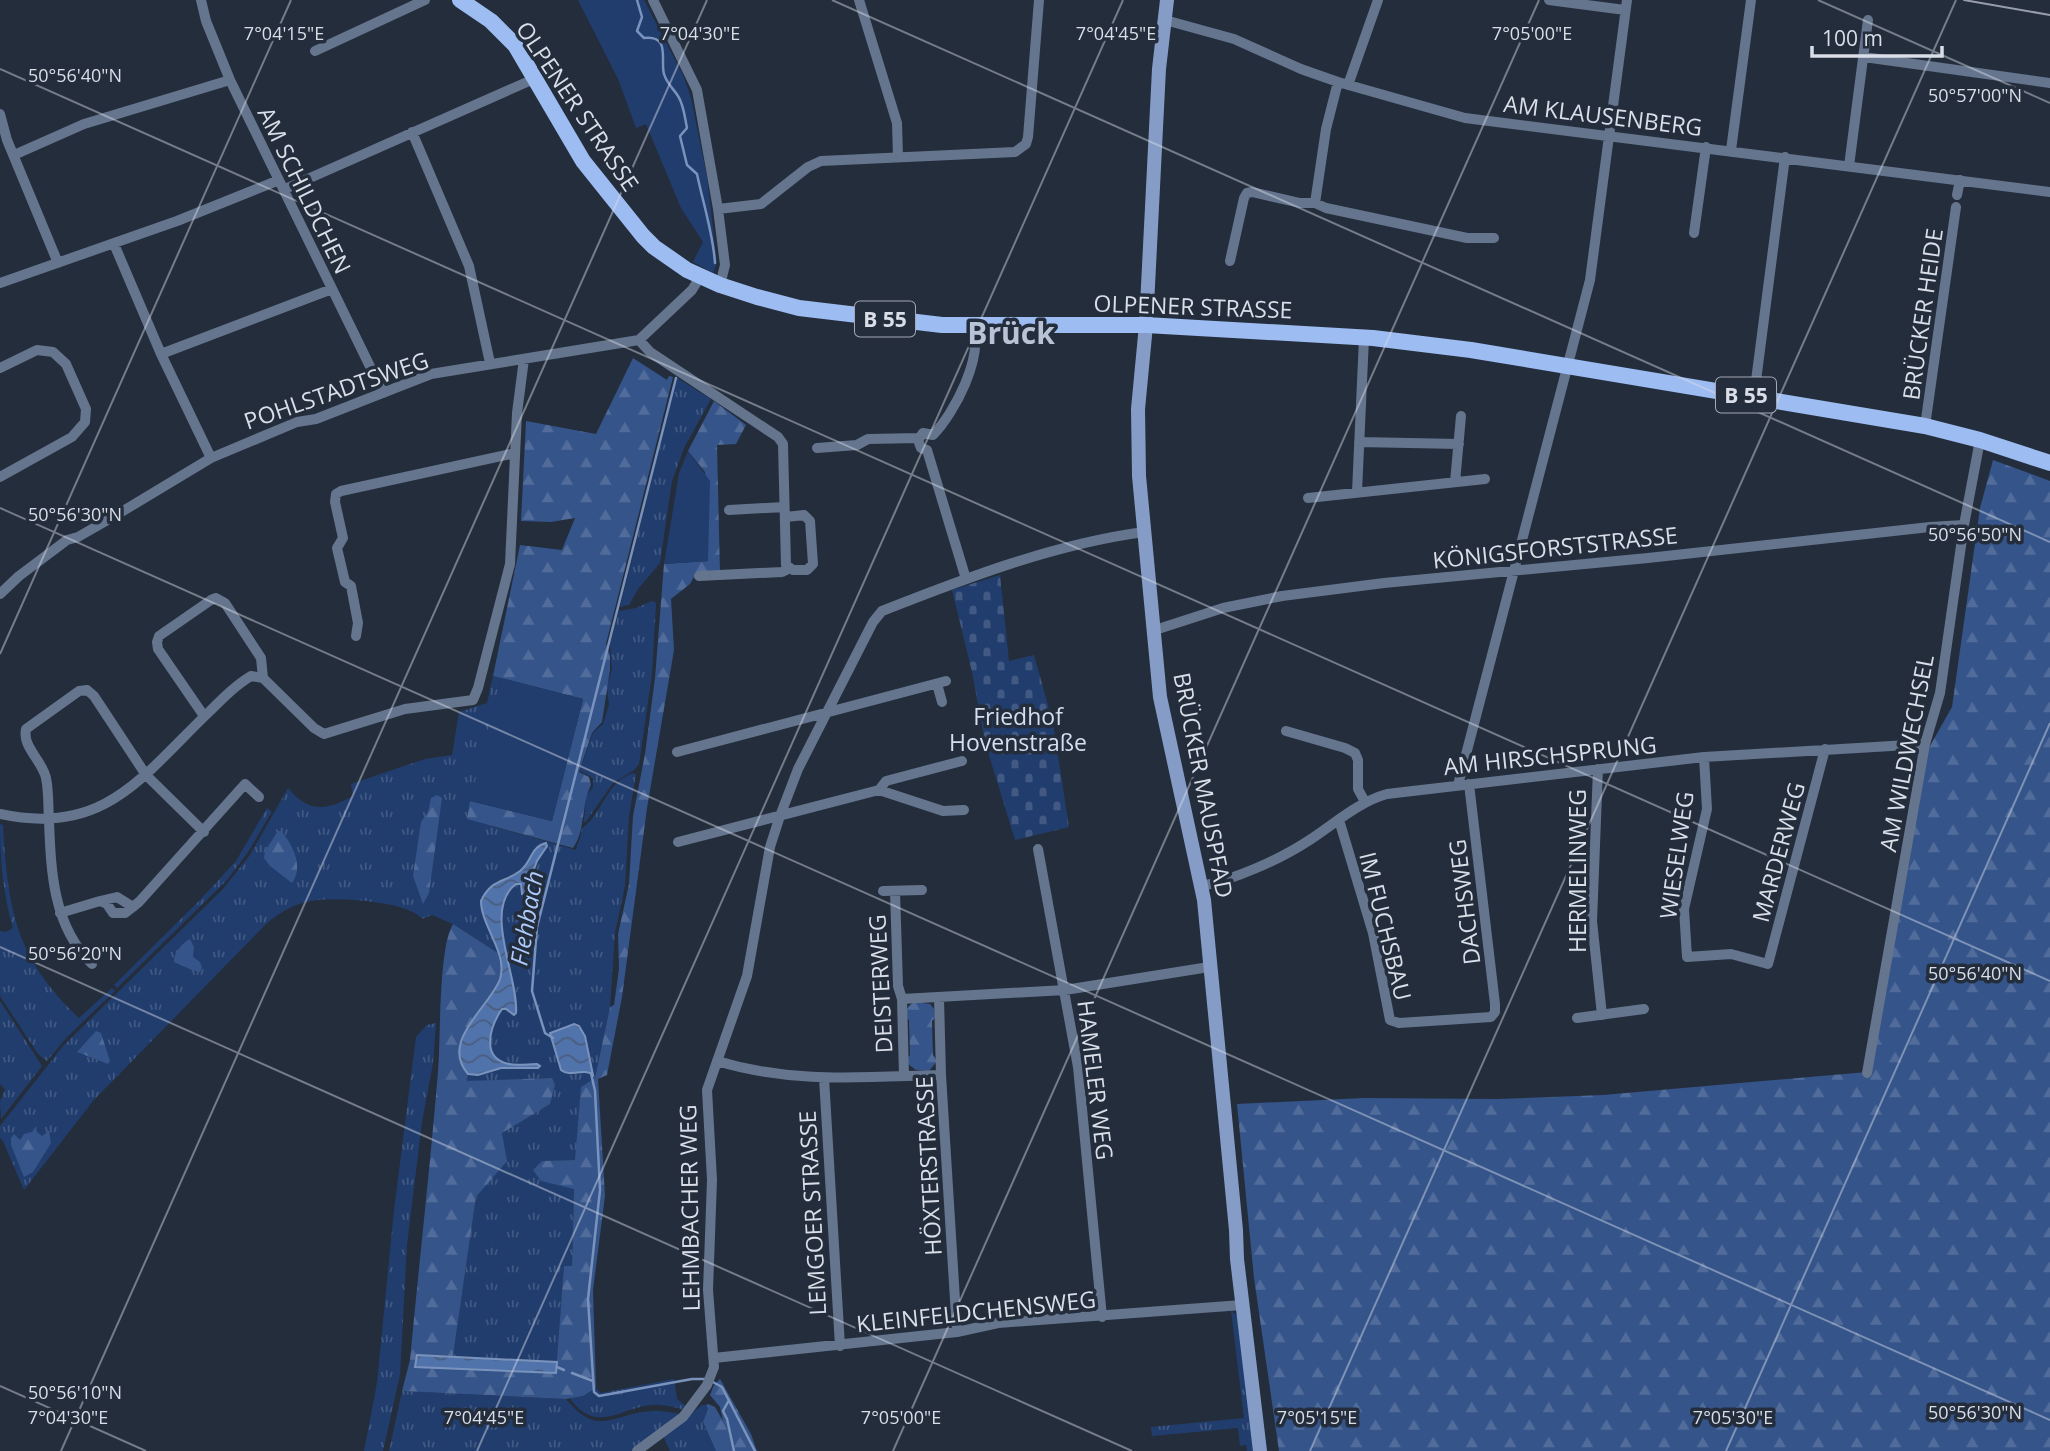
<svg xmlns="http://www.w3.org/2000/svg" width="2050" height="1451" font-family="'Open Sans',sans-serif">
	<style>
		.grass { fill: url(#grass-tufts); fill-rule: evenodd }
		.forest { fill: url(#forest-firs) }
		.cemetery { fill: url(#cemetery-stones) }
		.green { fill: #213d6e }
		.water { fill: url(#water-waves); stroke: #7a93bd; stroke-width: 2 }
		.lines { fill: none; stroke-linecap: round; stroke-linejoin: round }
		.stream { stroke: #7a93bd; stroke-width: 2.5 }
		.minor { stroke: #65758e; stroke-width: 10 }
		.secondary { stroke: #859dc6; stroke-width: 14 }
		.primary { stroke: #9dbcf1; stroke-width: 16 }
		.tram { stroke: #979da9; stroke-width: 2 }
		.ticks { fill: none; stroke: #d9dee8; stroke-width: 2; stroke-opacity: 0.45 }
		.labels { text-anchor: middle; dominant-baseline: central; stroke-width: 7; stroke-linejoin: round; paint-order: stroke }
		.shield { fill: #242d3b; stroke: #a3a9b4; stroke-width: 2 }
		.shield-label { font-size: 21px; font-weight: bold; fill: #d9dee8 }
		.street-label { font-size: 23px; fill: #d9dee8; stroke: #242d3b }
		.park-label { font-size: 23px; fill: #d4dfef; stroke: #242d3b }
		.water-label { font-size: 24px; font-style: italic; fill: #accafb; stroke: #242d3b }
		.district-label { font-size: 30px; font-weight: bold; fill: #b8c3d5; stroke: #242d3b }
		.ticks-label { font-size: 18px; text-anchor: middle; fill: #d9dee8; stroke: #242d3b; stroke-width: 7; stroke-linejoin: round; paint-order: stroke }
	</style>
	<defs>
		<pattern id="grass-tufts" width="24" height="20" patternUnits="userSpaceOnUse" patternTransform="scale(1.75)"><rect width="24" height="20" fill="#213d6e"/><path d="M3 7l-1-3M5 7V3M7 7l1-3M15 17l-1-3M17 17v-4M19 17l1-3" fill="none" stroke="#415983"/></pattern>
		<pattern id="forest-firs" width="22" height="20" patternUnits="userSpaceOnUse" patternTransform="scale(1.75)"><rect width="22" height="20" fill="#34548a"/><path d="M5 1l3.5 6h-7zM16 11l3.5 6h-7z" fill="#516c9a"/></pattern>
		<pattern id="cemetery-stones" width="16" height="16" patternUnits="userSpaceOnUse" patternTransform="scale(1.75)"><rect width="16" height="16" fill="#213d6e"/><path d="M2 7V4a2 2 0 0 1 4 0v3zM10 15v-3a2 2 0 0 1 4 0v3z" fill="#415983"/></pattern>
		<pattern id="water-waves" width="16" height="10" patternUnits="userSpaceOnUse" patternTransform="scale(1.75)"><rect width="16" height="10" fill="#5173ab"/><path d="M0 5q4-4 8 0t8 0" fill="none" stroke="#4a5d7e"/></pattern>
	</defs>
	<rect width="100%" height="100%" fill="#242d3b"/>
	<path class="grass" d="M677,378L711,399L684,448L672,481L660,563L638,589L629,605L620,607Z
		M652,601L655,602L656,605L652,674L639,764L634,770L613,783L585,823L584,821L586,796L593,787V778L580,771L590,741L593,733L603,724L609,705L607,688L612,669L610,644L619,611L636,608Z
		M493,676L501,678L468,819L576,850C577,843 582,838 581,829C604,814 605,781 634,773L636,775L629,816L625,886L615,933L610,1007L595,1078L581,1087L576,1160L542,1161L541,1181L574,1188L572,1266H564L557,1362L453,1356L476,1197L506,1161L502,1133L549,1104L552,1078L467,1082L468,1074L478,1075L501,1068L540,1067L537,1064C528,1064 517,1066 509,1064C479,1058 491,1025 502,1009H507L511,1014L517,1006L503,936L502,916L505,898L516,884H521L522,894L535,865L547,846L531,854L522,870L496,882L481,901V908L498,953L453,924L432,915L422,919C410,901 332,896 311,901C293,904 281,912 267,923L93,1101L24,1190L3,1141L0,1138V1126L63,1046L223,889L250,855L288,788C309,813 325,811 353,796L351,784L425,759L452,755L459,712L487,703ZM574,1024L590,1061L592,1075C583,1068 571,1076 561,1070L552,1039L564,1027Z
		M267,808L271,811V813L248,852L226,881L117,988L114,985L199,901L236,861Z
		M0,824L3,825C8,910 15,957 79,1018L112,988L115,991L67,1037L47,1061L38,1054L0,996V931L6,932L13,928C3,894 0,859 0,824Z
		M0,1001L42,1066L1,1119L0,1102L5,1089L0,1084Z
		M436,1023L433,1063L422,1122L407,1245L400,1375L383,1451H364L377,1383L394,1210L416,1037L427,1025Z
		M1231,1310L1237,1316L1254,1451H1247L1246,1445L1240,1446L1238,1428L1152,1436L1151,1427L1244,1418Z
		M674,1379L677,1399L687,1407L684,1410C675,1407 661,1404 651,1405C620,1408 597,1434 571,1400V1398L583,1396L596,1388L601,1393Z
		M402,1391L566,1399C599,1439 612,1413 653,1411C662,1410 671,1413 681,1414L632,1451H389Z
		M702,1405H706L708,1408L703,1423L716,1451H670L663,1436Z"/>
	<path class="forest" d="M633,358L667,380L669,376L673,377L606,644L610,655V670L602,722L592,733L579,772L589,777L591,785C581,804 586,830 573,848L467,819L470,801L552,821L583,699L493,676L520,545L562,550L575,518L551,522L521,521L526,421L596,434Z
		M714,401L746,425L736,444L717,445L720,573L695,575L690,584L671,599L674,650L647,808L622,997L607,1075L598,1079L605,1196L593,1290L596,1388L583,1396L566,1399L402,1391L410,1360C419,1264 430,1168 438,1072C441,1039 438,949 453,924L498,953C499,961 502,968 500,976C495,1003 439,1040 468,1074L467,1081L552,1078L555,1085L550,1104L502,1133L507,1161L476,1197L453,1356L417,1355L416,1367L556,1372L564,1266H572L574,1189L541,1181L533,1170L542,1161L575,1160L581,1087L595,1078L610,1007L614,1005L619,969L618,934L629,884L633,816L645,754L655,678L664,564L708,561L705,472L688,451Z
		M1993,460L2050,481V1451H1279L1254,1278L1237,1104L1364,1098L1497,1099L1603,1095L1867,1072L1926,753L1952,707L1980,508Z
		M437,795L442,798L429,893L423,904L413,876L421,822L428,812L431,798Z
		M278,831H281C293,845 304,867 292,883L270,866L264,858L265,851Z
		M190,939L194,947L193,957L200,962L202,968L200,972L192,970L174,962C173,954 183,942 190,939Z
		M915,1002L930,1004L934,1009L935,1018L932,1021L933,1055L937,1061L929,1071L916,1070L908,1064L907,1059L910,1055L909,1020L905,1017C905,1010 908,1005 915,1002Z
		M96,1031L101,1033L110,1061L108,1064L77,1052Z
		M36,1126L37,1132L42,1136L49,1131L51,1143L33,1172L24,1177L11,1145V1138L14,1134L20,1140L24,1134L32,1132Z
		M720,1379L751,1434L757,1451H716L703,1422L708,1409L706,1405L708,1404L715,1407L723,1421L720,1407L710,1395L714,1385Z"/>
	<path class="cemetery" d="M1000,575L1009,661L1034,655L1053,723L1069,827L1015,840L985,742L972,672L952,590Z"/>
	<path class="green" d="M578,0H644L683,75L691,98L707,177L717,263L713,273L693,262L703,242L681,208L646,124L636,128L618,79Z
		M688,451L710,481L708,561L664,564L679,473Z
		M501,678L583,699L552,821L470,801Z"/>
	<path class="water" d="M546,843L547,846L537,861L525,893L522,894L521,884H516C482,909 519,978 516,1013L514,1015L506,1009H502C491,1025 479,1058 509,1064C517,1066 528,1064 537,1064L540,1066L538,1068H501L478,1075L468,1074C439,1041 490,1007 500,979C508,953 481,926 481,901C491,879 504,883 520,871C532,862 530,847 546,843Z
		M574,1024L579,1026L585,1036L593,1075C583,1067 571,1078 561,1070L550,1033Z
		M417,1355L557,1362L556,1373L415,1367Z"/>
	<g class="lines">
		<path class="stream" d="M637,0L642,17L637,31L644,38C671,35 660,60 664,74C667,84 673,88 678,96C684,105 685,119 687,128L680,136L687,165L697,174C703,203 713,233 715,263
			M553,1038L545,1033L532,991L537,927L676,378
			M591,1073L595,1091L600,1190L588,1299L594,1392L599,1396L692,1379H705
			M557,1367L564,1370
			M572,1373L593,1381
			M711,1381L722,1387L755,1451
			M729,1400L723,1411L727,1419L734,1451"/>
		<path class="minor" d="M201,0L206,21L230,80L383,393
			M653,0L697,90L718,209L725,265L720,285
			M859,0L897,123L898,157
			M1549,0L1625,10
			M1165,20L1234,39L1301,69L1338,82L1465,118L2050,192
			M315,51L425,0
			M1864,57L2050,83
			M1348,85L1378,0
			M0,114L7,140L58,263
			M412,132L469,266L490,363
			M1731,150L1751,0
			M14,155L84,124L230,80
			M1849,166L1868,20
			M285,189L536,78
			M1957,195L1960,180
			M1315,203L1326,129L1338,82
			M718,209L761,204L808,167L821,161L1015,152L1026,144L1028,137L1039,0
			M1694,233L1706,147
			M114,244L161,354L211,458
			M1230,261L1244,198L1247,193L1252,192L1300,203H1315L1326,208L1467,238H1494
			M0,283L177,221L279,180
			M639,340L650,352L778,437L783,444L786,565L793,570H807L813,564L810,521L804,515L786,517
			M161,354L332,289
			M0,368L37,350L53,352L66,364L86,409L85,422L72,437L0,477
			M1754,396L1785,157
			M1925,426L1956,207
			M1359,442L1459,444
			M817,448L857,445L868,439L919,438
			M1455,482L1461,416
			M1357,492L1364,338
			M1308,498L1485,479
			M729,510L784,507
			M699,576L782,572L788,569
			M966,579L927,450L921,448L918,440L923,433L933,435C954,414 985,355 972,326
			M0,594L19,576L67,540L78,537L118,514L211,458L297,422L316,419L431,374L639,340L692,290L700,277
			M1155,630L1223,608L1282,596L1384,583L1648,558L1930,527L1964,525
			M356,636L358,623L351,586L345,582L337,548L343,538L335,502L336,494L341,491L515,453
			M937,684L942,702
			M204,716L158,649L157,642L159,636L211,600L216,598L225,603L261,658L263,678
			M1286,731L1345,748L1355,753L1358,760V789L1365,802
			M677,752L946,681
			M1704,757L1707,809L1684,909L1687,957L1731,954L1768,964L1825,749
			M1598,769L1592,921L1602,1015
			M1458,785L1590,280L1627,0
			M879,790L886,781L962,761
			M0,814C105,837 143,775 210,711C223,698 236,685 251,676L263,678L314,728L324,734L405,709L473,700L478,688L510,564L517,413L524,359
			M1339,820L1373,933L1390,1020L1399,1023L1491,1017L1495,1012V1004L1469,784
			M678,842L879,790L943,811L964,810
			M1038,849L1078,1067L1102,1317
			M1202,886C1235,879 1279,860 1308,841C1333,825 1358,802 1387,794L1704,757L1925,744
			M883,891L922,890
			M895,891L898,986L902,999L904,1076
			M100,901L117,897L133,907
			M60,913L100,901L107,904L113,913H125L139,902L245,784L259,797
			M92,964C53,926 51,872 49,821C48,807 49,792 46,778C42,760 22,747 26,729L79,691L87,690L94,696L146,775L204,832
			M939,998L941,1075L957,1332
			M902,999L1065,990L1209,967
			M1577,1018L1644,1009
			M717,1061C793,1084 863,1077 941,1075
			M1867,1073L1925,744L1940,693L1964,525L1980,440
			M824,1078L840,1346
			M714,1358L957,1332L998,1323L1242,1305
			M637,1451L683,1417L707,1385L714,1367L708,1290L712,1180L707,1090L747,976L770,847L780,816L798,769L873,622L882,611C966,578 1054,544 1144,532"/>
		<path class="secondary" d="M1167,0L1159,69L1146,325L1138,409L1139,476L1160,697L1204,900L1236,1230L1237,1259L1260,1451"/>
		<path class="primary" d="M460,0L491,21L515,45L583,161L643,236L654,247L687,270L720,285L757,297L799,308L942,325H1146L1373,338L1471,350L1925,426L1980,440L2050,463"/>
		<path class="tram" d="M1964,0L2050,15"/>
	</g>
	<path class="ticks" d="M832,0L2050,542M1818,0L2050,103M0,69L2050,981M0,508L2050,1420M0,654L291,0M0,947L1132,1451M0,1386L146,1451M61,1451L707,0M477,1451L1123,0M893,1451L1539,0M1310,1451L1956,0M1726,1451L2050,723"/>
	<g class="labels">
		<g class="shield">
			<rect x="855" y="301.5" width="60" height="35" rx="5"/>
			<rect x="1716" y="377.5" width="60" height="35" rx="5"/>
		</g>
		<g class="shield-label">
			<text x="885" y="319">B 55</text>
			<text x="1746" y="395">B 55</text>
		</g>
		<g class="street-label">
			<text transform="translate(578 106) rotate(56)">OLPENER STRASSE</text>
			<text transform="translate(1603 115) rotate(7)">AM KLAUSENBERG</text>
			<text transform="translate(305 190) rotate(64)">AM SCHILDCHEN</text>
			<text transform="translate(1193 306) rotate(2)">OLPENER STRASSE</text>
			<text transform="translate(1922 314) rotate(-82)">BRÜCKER HEIDE</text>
			<text transform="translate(336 390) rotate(-19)">POHLSTADTSWEG</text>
			<text transform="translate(1555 547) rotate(-6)">KÖNIGSFORSTSTRASSE</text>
			<text transform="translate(1906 753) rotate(-79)">AM WILDWECHSEL</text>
			<text transform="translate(1550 755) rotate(-6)">AM HIRSCHSPRUNG</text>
			<text transform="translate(1204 785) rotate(79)">BRÜCKER MAUSPFAD</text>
			<text transform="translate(1778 852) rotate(-75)">MARDERWEG</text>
			<text transform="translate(1676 855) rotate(-82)">WIESELWEG</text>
			<text transform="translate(1577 871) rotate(-90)">HERMELINWEG</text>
			<text transform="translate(1464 902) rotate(-97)">DACHSWEG</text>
			<text transform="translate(1386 926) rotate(76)">IM FUCHSBAU</text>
			<text transform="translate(880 984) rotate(-93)">DEISTERWEG</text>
			<text transform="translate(1096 1080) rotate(83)">HAMELER WEG</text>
			<text transform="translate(928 1166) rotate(-93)">HÖXTERSTRASSE</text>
			<text transform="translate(689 1208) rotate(-91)">LEHMBACHER WEG</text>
			<text transform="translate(812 1213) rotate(-93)">LEMGOER STRASSE</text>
			<text transform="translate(976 1311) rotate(-6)">KLEINFELDCHENSWEG</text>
		</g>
		<g class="park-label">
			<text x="1018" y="716">Friedhof<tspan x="1018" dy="26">Hovenstraße</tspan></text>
		</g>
		<g class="water-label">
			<text transform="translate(526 918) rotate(-80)">Flehbach</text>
		</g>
		<g class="district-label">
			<text x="1011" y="332">Brück</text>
		</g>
	</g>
	<g class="ticks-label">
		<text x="284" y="40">7°04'15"E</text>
		<text x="700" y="40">7°04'30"E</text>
		<text x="1116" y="40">7°04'45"E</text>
		<text x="1532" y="40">7°05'00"E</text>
		<text x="75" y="82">50°56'40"N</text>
		<text x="1975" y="102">50°57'00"N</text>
		<text x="75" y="521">50°56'30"N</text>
		<text x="1975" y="541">50°56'50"N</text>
		<text x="75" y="960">50°56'20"N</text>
		<text x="1975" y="980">50°56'40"N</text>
		<text x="75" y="1399">50°56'10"N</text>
		<text x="1975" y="1419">50°56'30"N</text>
		<text x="68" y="1424">7°04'30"E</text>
		<text x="484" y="1424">7°04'45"E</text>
		<text x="901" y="1424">7°05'00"E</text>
		<text x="1317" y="1424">7°05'15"E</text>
		<text x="1733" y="1424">7°05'30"E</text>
	</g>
	<path d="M1812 46v10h130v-10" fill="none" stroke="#d9dee8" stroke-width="3.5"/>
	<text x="1822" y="46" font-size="21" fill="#d9dee8" stroke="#242d3b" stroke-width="5" paint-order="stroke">100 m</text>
</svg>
